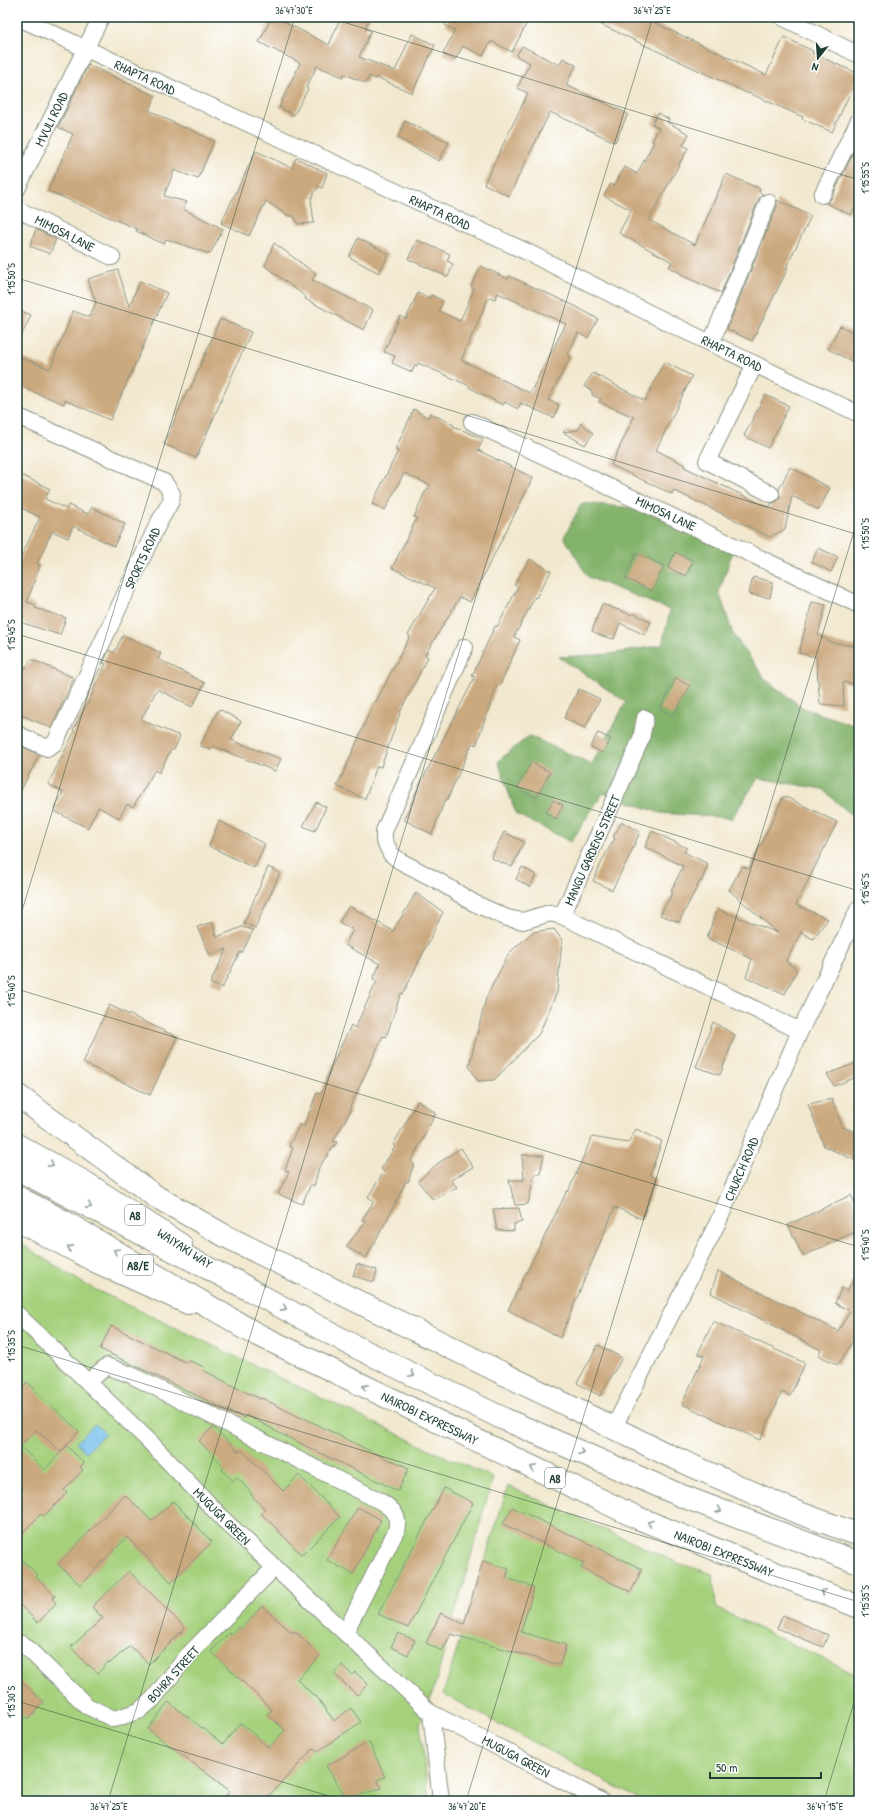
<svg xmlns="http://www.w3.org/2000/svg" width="876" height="1818" font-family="'Patrick Hand',sans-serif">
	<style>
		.green { fill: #a5d17d; stroke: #628758 }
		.forest { fill: #84b36c; stroke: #527850 }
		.water { fill: #75c0ee; stroke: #4a7e91 }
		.building { fill: #cba97f; fill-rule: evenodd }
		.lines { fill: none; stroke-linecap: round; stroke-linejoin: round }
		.minor-casing { stroke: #889282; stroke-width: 18 }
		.trunk-casing { stroke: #889282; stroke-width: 24 }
		.motorway-casing { stroke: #889282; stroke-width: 24 }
		.minor { stroke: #fff; stroke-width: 16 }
		.trunk { stroke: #fff; stroke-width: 22 }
		.motorway { stroke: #fff; stroke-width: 22 }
		.oneway { stroke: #8f9e9a }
		.ticks { fill: none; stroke: #1f3d34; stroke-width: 1; stroke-opacity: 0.45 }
		.labels { text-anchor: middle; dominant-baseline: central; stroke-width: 3; stroke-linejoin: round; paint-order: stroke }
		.shield { fill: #fff; stroke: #627771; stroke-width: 1 }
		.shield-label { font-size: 12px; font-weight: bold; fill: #1f3d34 }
		.street-label { font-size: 13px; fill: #1f3d34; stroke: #fff }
		.neatline { fill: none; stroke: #1f3d34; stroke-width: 1.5 }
		.ticks-label { font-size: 10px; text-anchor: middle; fill: #1f3d34 }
	</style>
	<rect width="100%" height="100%" fill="#fff"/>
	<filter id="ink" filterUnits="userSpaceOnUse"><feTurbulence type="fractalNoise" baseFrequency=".025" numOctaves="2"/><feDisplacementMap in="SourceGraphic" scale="8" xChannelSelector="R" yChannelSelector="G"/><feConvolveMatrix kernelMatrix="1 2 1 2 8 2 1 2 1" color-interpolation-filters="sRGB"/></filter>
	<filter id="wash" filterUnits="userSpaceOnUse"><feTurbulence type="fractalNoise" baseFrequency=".012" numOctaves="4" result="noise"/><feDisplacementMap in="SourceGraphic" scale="16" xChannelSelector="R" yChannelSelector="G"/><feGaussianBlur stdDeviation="0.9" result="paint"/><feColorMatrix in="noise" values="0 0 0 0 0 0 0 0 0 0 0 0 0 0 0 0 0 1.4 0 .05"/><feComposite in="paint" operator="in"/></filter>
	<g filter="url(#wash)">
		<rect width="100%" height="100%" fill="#f2e8cf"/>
		<path class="green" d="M17,1241L86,1285L450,1459L493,1477L434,1688L420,1724L429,1801H17Z
			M508,1486L678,1563L713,1574L716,1608L859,1676V1801H636L637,1798L443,1694Z"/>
		<path class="forest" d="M582,503L633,508L736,542L719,592L733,634L766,680L803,708L859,727V822L822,789L758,778L732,818L660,813L603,793L571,842L516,814L498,761L529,736L592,764L626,702L559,657L611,654L662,645L670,610L588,577L564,537Z"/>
		<path class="water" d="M95,1424L105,1433L86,1452L76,1443Z"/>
		<g id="blocks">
			<path class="building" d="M272,17H275L329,45L341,17H370L365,29L371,31L359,57L395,71L412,34L435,45L412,93L376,77V79L369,76L366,83L344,74L343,77L317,66L306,88L308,89L294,115L279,107L300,63L259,42Z
				M449,17H530L512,52L491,41L483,56L463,46L455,60L443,54L455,30L445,25Z
				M585,17H642L766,75L784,37L813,51L812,53L859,74L832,132L802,119L803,117L749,93V94Z
				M522,46L559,65L563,58L576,65L566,85L628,114L615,142L550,112L509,196L484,184L528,93L517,88L530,63L516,56Z
				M88,65L156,96L149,110L184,128L185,127L214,141L198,179L174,170L164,196L187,202L183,209L223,229L210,254L166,239L164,244L136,231L137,229L48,191L73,134L58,127Z
				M658,113L669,119L667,122L689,134L683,145L688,148L649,220L695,245L726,174L760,189L759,192L763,194L759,198L721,293L681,275L682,274L669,267L672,262L619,233L631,210L604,196L611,184L614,186L625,167L637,174L654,142L652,141L659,128L652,124Z
				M405,121L449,142L439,161L398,138Z
				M859,141V199L851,215L826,203L831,199Z
				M256,151L292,168L296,158L327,173L322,188L318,186L311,199L314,223L298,224L294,216H289L266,201L249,236L221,223Z
				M777,200L811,216L786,268H788L752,341L727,329L777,206Z
				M36,229L56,239L50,254L30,246Z
				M358,238L389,254L379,273L349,257Z
				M417,240L450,254L447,261L453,264L448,277L408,259Z
				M274,243L316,274L312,280L373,310L364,330L305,299L306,297L265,266Z
				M481,266L508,279L509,276L575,306L598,319L588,338L578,333L568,354L571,356L548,400L559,405L554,418L521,403L518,409L505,402L503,405L470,388V386L418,363L417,366L415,365L412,372L392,363L395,356L384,352L400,316L406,319L418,293L430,298L431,295L443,301L439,311L460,321L474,289L471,287ZM498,293L566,324L530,393L461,360L489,297L495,299Z
				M118,270L129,307L140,281L167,293L110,420L65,400L64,404L17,385V356L50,369L73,311L89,317L96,303L88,279Z
				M17,309L31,315L17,345Z
				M220,319L251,332L196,458L164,444L188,389L190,390Z
				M840,326L859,335V365L828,349Z
				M664,362L692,376L656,450L685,465L684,467L769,508L772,503L776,502L780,498L779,489L790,467L830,488L819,510L792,496L785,529L770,537L673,490L672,494L611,465L634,417L599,402L601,399L592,395V391L584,386L593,373L645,401Z
				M765,395L789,406L768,448L744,436Z
				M414,409L428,418L430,413L454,425L453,426L483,439L478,450L533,478L470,602L460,597L425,655L428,657L401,710L381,767L377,766L365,799L337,786L348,763L374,701L376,702L410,636L408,635L435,588L392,568L417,518L414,517L424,494L430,485L404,473L385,510L372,504L398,451L395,450Z
				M581,423L593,433L585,445L563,432L578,430Z
				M17,473L50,489L45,499L67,509L68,505L88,514L92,507L125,524L114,546L73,526L68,538L52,531L37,564L40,565L27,602L36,605L35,608L66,618L60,635L20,622L19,626L17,625V566L40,517L17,506Z
				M818,548L838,557L831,572L812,562Z
				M675,552L693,561L686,576L668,568Z
				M636,553L664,566L652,591L625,578Z
				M530,559L551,571L536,598L535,597L514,637L520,640L500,685H497L476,745L472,743L447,800H445L432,834L404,820L416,792L475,677L472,676L495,626L497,627L518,587L514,585Z
				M753,577L773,582L770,598L749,594Z
				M812,602L826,605L818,635L830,642L859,647V685L843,682L844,706L820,704L816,657L799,653Z
				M602,604L632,615L633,613L651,622L645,635L620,623L614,639L602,636L592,631Z
				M123,635L161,653L158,659L205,683L192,707L157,689L141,720L180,736L174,750H171L159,773L155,770L133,807L127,804L119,818L98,807L88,828L54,811L63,792L48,784L75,731L73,730L94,691L93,690L106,664L103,663L109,650L114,653Z
				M31,659L74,678L51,728L17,713V664L26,668Z
				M676,678L690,686L673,716L660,709Z
				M579,689L600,699L585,728L564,718Z
				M219,709L241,721L231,740L281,759L275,771L213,746L211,749L200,746Z
				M598,733L611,739L603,753L590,747Z
				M17,744L39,755L17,798Z
				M531,762L550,772L536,798L517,788Z
				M784,796L837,822L796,905L828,919L813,939L801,932L786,961L797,970L785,994L746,977L752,959L707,938L717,909L778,933L729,890L742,866L749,869Z
				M553,800L563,805L556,819L546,813Z
				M316,802L326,807L315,831L303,826Z
				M219,821L265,844L254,868L209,846Z
				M622,822L640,832L629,857L612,890L593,881L603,859L615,838L613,837Z
				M652,831L687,848L684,852L708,864L701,882L700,881L679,922L660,915L673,892L671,891L683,866L645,847Z
				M504,832L524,842L512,867L491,858Z
				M268,867L280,873L255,928L244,923Z
				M522,867L536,875L530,887L516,879Z
				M416,893L443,912L403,994L401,993L386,1037L383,1036L350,1107V1112L333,1141L337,1142L319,1167L314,1186L311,1184L302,1204L278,1194L289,1172L285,1170L293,1148L289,1146L300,1124L304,1126L317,1093L321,1094L332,1065L351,1025L355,1028L377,981L373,979L380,964L345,945L353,930L339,922L349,906L393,931Z
				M212,922L217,937L242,927L253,930L242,953L240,952L222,988L210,983L227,949L210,955L197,927Z
				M554,929L562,940L557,992L539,1034L494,1080L478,1081L469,1066L486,998L509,953L533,932Z
				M109,1005L177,1037L150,1095L83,1063Z
				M713,1022L735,1035L720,1075L696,1067Z
				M859,1062V1076L834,1086L827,1074Z
				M832,1099L842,1127L859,1133V1162L824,1146L808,1104Z
				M418,1101L436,1113L411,1161L414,1164L408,1182L406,1181L390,1214L366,1258L346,1247L366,1221L362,1220L374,1201L368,1197L384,1171L381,1169L395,1147L393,1145Z
				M636,1129L662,1141L650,1175L657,1179L642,1219L615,1207L560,1338L508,1310L567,1191L568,1192L592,1137L628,1143Z
				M461,1148L473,1167L451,1180L457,1187L433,1200L418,1181L437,1164Z
				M522,1155H544L540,1174L534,1175L528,1204L515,1205L509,1180H524Z
				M851,1195L859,1212V1230L803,1256L788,1225Z
				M519,1208L522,1222L514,1224V1231L497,1230L493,1209Z
				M357,1264L377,1270L374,1282L353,1276Z
				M859,1269V1331L838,1365L818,1355L821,1350L711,1293L718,1271L838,1331L850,1311L835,1303L842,1288L847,1291Z
				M713,1321L805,1363L790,1396L782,1392L760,1440L682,1404L704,1356L698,1354Z
				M111,1326L187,1363L188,1360L204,1367L203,1370L239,1389L261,1399L262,1398L301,1418L302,1417L374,1453L392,1461V1460L409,1468L398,1491L273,1430V1429L246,1415L244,1418L100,1349Z
				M598,1345L622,1358L600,1396L577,1383Z
				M27,1382L36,1390L35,1391L79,1431L61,1452L36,1430L20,1446L44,1470L67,1446L84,1463L80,1467L83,1470L64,1490L67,1493L44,1516L41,1514L17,1538V1497L23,1490L17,1484V1394Z
				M213,1427L239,1452L241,1450L255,1463L283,1491L299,1475L340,1517L302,1555L261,1513L265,1509L251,1495L252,1494L237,1477L233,1481L222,1469L224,1466L199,1441Z
				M444,1488L473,1503L408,1628L378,1614Z
				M125,1495L152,1521L173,1501L212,1542L171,1582L127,1537L80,1585L58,1564Z
				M358,1507L381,1520L353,1574L327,1560Z
				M512,1507L642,1569L631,1592L581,1568L584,1563L503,1524Z
				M17,1556L38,1575L36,1577L55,1596L52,1599L56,1603L38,1623L17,1602Z
				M483,1561L509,1569L506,1578L534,1587L521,1632L566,1645L560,1665L451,1634L442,1651L426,1643L441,1613L464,1624Z
				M129,1571L185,1628L149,1664L130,1646L110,1663L108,1662L98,1673L89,1665L88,1666L71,1647L103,1618L92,1607Z
				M262,1606L292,1633L295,1631L320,1656L297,1679L315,1697L316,1696L334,1721L351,1708L361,1722L317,1752L314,1748L264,1801H221L230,1791L148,1729L168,1702L223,1744L241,1723L269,1748L285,1730L267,1714L272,1710L211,1651L229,1633L231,1635L238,1627L241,1629Z
				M783,1615L828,1635L823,1647L777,1628Z
				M398,1633L415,1640L408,1655L391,1647Z
				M342,1665L352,1675L355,1672L368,1684L357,1695L334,1674Z
				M17,1678L44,1702L28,1719L17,1709Z
				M369,1742L385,1777L377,1780L382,1788L347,1799L326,1766Z"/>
		</g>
	</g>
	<g filter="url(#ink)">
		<use href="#blocks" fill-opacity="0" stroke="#889282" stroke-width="1"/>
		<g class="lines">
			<g class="minor-casing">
				<path id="minor" d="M17,17L525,251L677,327L859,414
					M782,17L859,55
					M17,189L101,17
					M822,195L859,120
					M17,209L112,257
					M711,343L768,202
					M755,364L707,461L771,494
					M17,416L164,482L172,494L171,501L158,524L55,743L47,748L17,734
					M472,422L859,605
					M465,647L384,831V840L391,854L400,861L440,882L474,903L507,918L523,921L550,913L562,916L641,739L645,718
					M562,916L800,1031
					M17,1314L149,1441L225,1521L431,1713L498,1747L601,1801
					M88,1382L107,1366L131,1375L380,1501C393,1509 400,1516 396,1531L345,1633
					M614,1427L718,1222L800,1031L859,908
					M23,1644L87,1706L114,1719L139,1711L153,1699L188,1655L275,1567
					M431,1713L441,1801"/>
			</g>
			<g class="trunk-casing">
				<path id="trunk" d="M17,1095L155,1196L227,1237L668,1455L794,1511L859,1535
					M17,1145L86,1183L181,1245
					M17,1220L95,1261L188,1303
					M234,1280L250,1290L356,1347L504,1419L682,1496L859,1563
					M242,1327L638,1518L859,1607"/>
			</g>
			<g class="motorway-casing">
				<path id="motorway" d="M17,1169L250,1290
					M17,1197L65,1222L258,1335"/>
			</g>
			<use href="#minor" class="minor"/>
			<use href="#trunk" class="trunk"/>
			<use href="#motorway" class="motorway"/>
		</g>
		<defs><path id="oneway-chevron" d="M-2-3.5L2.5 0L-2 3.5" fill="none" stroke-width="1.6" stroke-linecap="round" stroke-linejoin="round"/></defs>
		<g class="oneway">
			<use href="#oneway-chevron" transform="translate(51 1164) rotate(29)"/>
			<use href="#oneway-chevron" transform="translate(89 1206) rotate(28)"/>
			<use href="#oneway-chevron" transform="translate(70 1248) rotate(-152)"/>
			<use href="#oneway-chevron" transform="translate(116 1251) rotate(-150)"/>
			<use href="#oneway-chevron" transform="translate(284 1308) rotate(28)"/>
			<use href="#oneway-chevron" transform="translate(412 1374) rotate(26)"/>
			<use href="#oneway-chevron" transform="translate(365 1387) rotate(-154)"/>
			<use href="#oneway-chevron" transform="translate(581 1452) rotate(23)"/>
			<use href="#oneway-chevron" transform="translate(533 1468) rotate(-154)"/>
			<use href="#oneway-chevron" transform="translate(719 1510) rotate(21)"/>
			<use href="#oneway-chevron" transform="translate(650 1523) rotate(-158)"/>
			<use href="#oneway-chevron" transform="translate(823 1592) rotate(-158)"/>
		</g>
	</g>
	<path class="ticks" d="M327,17L859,180M17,278L859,535M17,634L859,891M17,927L295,17M17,989L859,1247M17,1345L859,1602M17,1701L345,1801M108,1801L653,17M466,1801L859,515M824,1801L859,1686"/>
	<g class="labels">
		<g class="shield">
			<rect x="125" y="1205" width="20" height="20" rx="3"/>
			<rect x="123" y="1255" width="30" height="20" rx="3"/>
			<rect x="545" y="1468" width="20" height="20" rx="3"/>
		</g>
		<g class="shield-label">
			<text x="135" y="1215">A8</text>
			<text x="138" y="1265">A8/E</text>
			<text x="555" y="1478">A8</text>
		</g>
		<g class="street-label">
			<text transform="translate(145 77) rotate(25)">RHAPTA ROAD</text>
			<text transform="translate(51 119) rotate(-64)">MVULI ROAD</text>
			<text transform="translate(440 212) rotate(25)">RHAPTA ROAD</text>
			<text transform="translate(65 233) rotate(27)">MIMOSA LANE</text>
			<text transform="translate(732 353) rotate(26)">RHAPTA ROAD</text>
			<text transform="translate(666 513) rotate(25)">MIMOSA LANE</text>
			<text transform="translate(142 558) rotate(-65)">SPORTS ROAD</text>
			<text transform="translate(592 850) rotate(-66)">MANGU GARDENS STREET</text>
			<text transform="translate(741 1169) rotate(-67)">CHURCH ROAD</text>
			<text transform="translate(185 1248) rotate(33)">WAIYAKI WAY</text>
			<text transform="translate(430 1418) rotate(26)">NAIROBI EXPRESSWAY</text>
			<text transform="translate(222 1516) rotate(45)">MUGUGA GREEN</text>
			<text transform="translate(724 1553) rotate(22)">NAIROBI EXPRESSWAY</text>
			<text transform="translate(173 1674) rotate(-48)">BOHRA STREET</text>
			<text transform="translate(516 1756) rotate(28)">MUGUGA GREEN</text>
		</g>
	</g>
	<rect width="876" height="1818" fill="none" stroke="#fff" stroke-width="44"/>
	<g transform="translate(818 58) rotate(197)" stroke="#ffffff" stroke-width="3" paint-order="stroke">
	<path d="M0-3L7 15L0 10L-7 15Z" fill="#1f3d34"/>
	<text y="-6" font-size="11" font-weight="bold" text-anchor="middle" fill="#1f3d34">N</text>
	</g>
	<path d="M710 1772v6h111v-6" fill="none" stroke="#1f3d34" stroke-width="2"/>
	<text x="716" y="1772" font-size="12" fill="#1f3d34" stroke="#ffffff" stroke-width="3" paint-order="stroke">50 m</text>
	<rect x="22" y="22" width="832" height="1774" class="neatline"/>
	<g class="ticks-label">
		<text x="294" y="14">36°47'30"E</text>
		<text x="652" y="14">36°47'25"E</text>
		<text transform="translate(865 178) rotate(-90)" y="4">1°15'55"S</text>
		<text transform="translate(11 279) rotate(-90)" y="4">1°15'50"S</text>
		<text transform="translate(865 534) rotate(-90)" y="4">1°15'50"S</text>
		<text transform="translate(11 635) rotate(-90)" y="4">1°15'45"S</text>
		<text transform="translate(865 889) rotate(-90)" y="4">1°15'45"S</text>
		<text transform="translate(11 991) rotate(-90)" y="4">1°15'40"S</text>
		<text transform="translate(865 1245) rotate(-90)" y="4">1°15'40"S</text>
		<text transform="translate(11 1346) rotate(-90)" y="4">1°15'35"S</text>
		<text transform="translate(865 1601) rotate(-90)" y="4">1°15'35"S</text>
		<text transform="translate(11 1702) rotate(-90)" y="4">1°15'30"S</text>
		<text x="109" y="1810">36°47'25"E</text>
		<text x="467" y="1810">36°47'20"E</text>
		<text x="825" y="1810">36°47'15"E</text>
	</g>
</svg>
